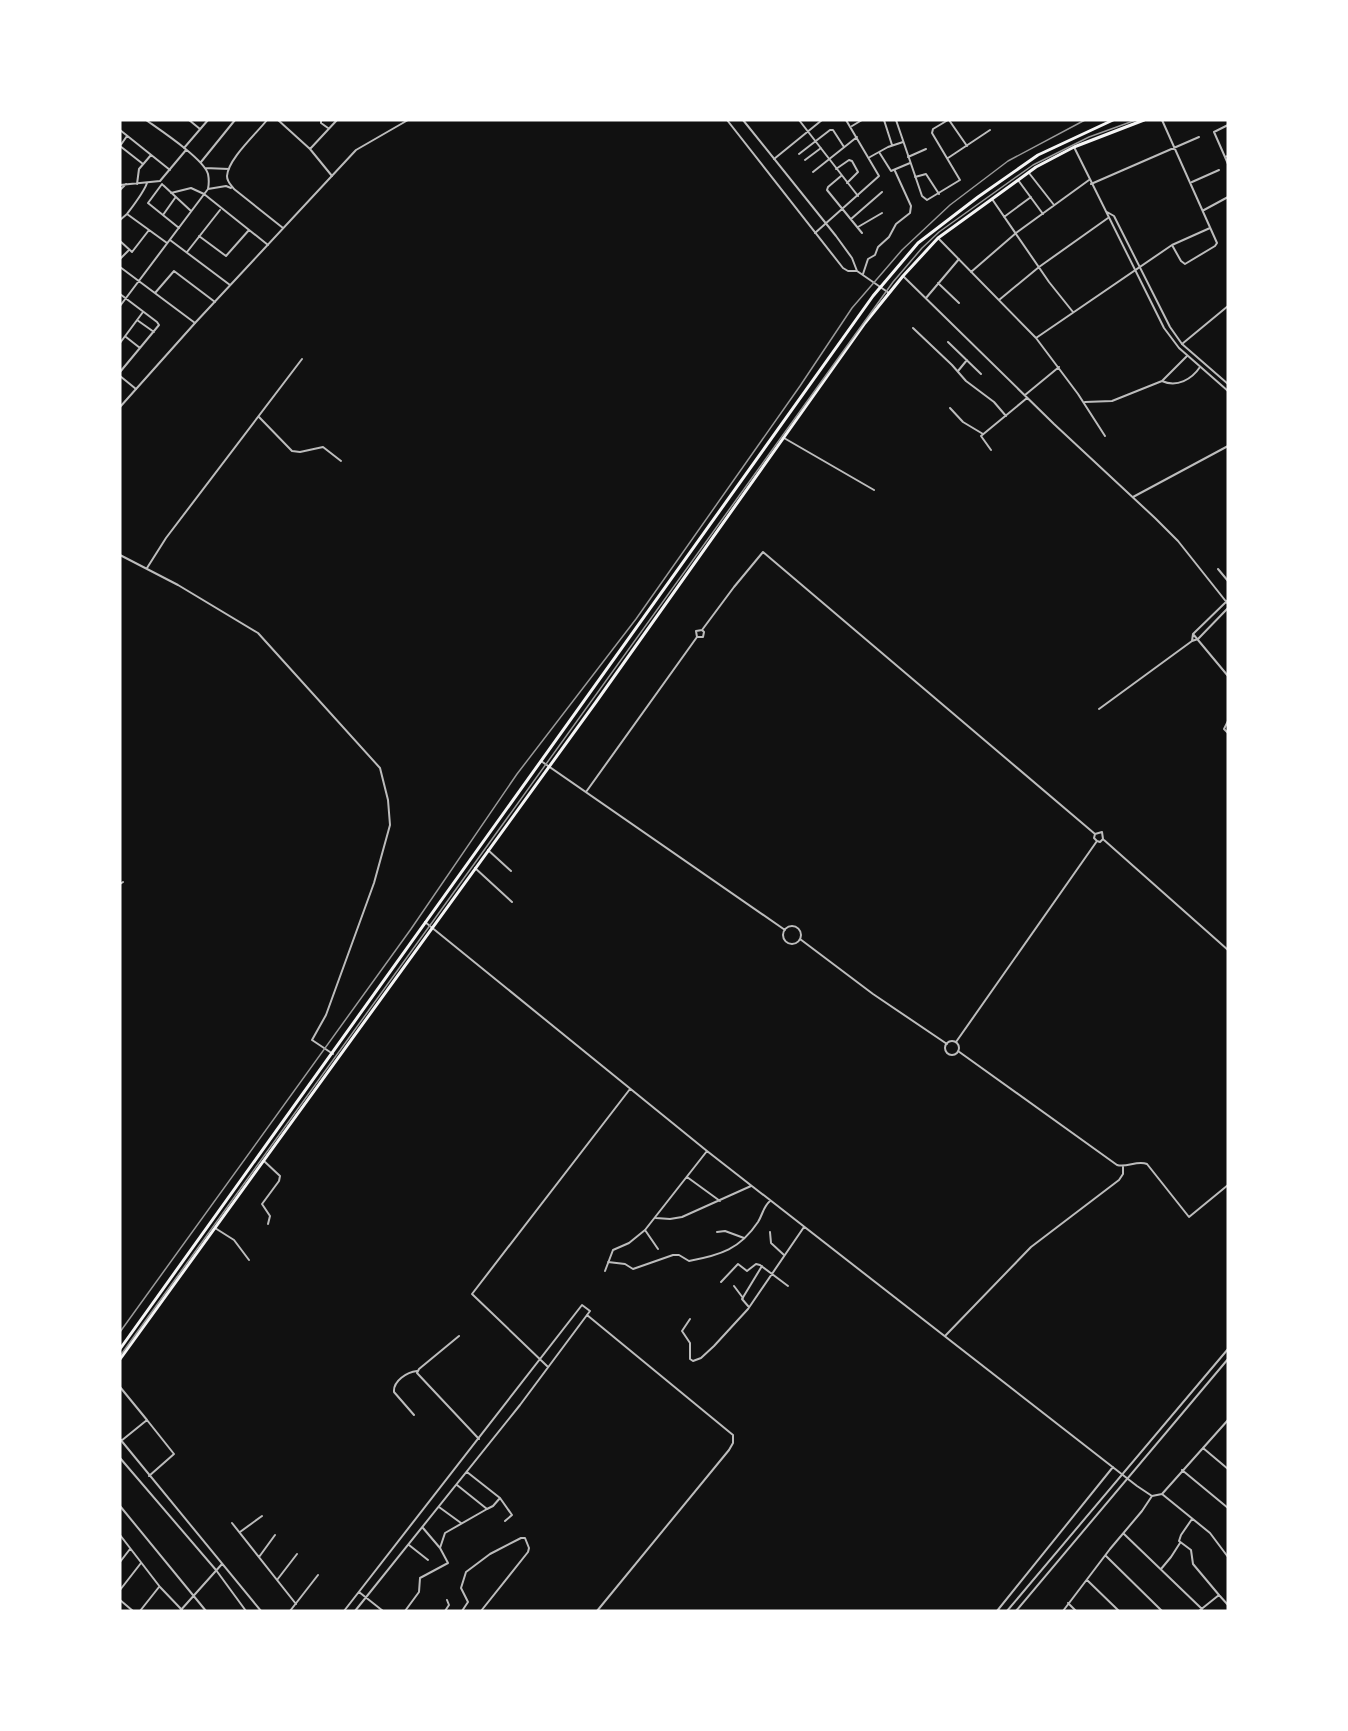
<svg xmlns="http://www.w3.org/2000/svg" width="1348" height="1731" font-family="Ubuntu,sans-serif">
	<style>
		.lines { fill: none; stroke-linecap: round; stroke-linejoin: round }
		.minor { stroke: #bcbcbc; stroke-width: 2 }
		.tertiary { stroke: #bcbcbc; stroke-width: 2 }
		.trunk { stroke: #f5f5f5; stroke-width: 3 }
		.rail { stroke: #9a9a9a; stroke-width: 1.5 }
	</style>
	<rect width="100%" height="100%" fill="#111"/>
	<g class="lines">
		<path class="minor" d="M189,120L200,129
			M267,120C256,134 228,159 227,176C227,182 231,185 234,189L283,228
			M278,120L310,149L332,176
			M321,120V123L328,128
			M799,120L858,196
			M884,120L892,145
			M896,120L922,196L927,200L960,180L932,133L933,129L948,120
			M949,120L967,146
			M1162,120L1217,243L1215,246L1185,264L1181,261L1172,245
			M1228,125L1214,132L1225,157L1228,156
			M852,126L862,120
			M120,130L170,170
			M127,136L120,146L143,164
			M184,148L208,120
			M310,149L337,120
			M879,152L891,171L910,163
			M799,154L830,130H833L844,147
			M870,157L888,147L903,142
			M908,157L926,149
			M1225,157L1228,164
			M948,158L990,130
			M774,159L822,120
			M805,160L821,148
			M201,162L235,120
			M205,168L229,169
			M836,169L849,160L852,161L858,172L847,183
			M813,172L857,137
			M1029,173L1054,205
			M841,176L828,187L827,190L862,233
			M915,177L926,174L939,194
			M1018,180L1043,214
			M1192,182L1219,170
			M137,184L139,169L151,155
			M162,184L148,203L179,228
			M1091,184L1199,137
			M120,185L160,181L186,150
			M163,185L191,211
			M208,189L226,186L231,188
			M120,190L126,184
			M171,193L191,188L204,194L268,245
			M992,199L1049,282L1073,312
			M1204,210L1228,197
			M127,214C133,206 144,192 147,183
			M163,215L175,198
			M1004,217L1031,197
			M851,219L882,192
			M120,220L127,214L167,243
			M858,227L882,213
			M815,233L879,176L846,120
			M199,236L226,256L249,230
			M938,238L1036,338L1078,394L1105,436
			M170,240L230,285
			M120,241L132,252L149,230
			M187,252L220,210
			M120,259L128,251
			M120,267L195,323
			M971,272L1016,233L1089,180
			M863,274L868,259L875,255L878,247L889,237L896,224L910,213L911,206L895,171
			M903,276L1054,424L1155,518L1178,541L1228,604
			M938,283L959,303
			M155,293L174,271L215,302
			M120,294L157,322L159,325L120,372
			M926,298L959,259
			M999,300L1039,267L1108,218
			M120,306L208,189C209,184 209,179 208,174C204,159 160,130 146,120
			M137,320L154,332
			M913,328L952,365L966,381L994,402L1006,416
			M126,337L140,348
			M1036,338L1172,245L1210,228
			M948,342L981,374
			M120,343L143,312
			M1182,344L1228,306
			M958,371L967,360
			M120,376L136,389
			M1162,381C1177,388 1192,379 1200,367
			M1025,395L1059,367
			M1085,402L1112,401L1162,381L1187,356
			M950,408L963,422L983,434
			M259,417L292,451L300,452L323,447L341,461
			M784,438L874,490
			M991,450L981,436L1027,398
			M1133,497L1228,446
			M147,568L166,538L302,359
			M1218,569L1228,581
			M702,630L704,632L703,637H697L696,631L702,630L734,587L763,552L1095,834
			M1193,634L1228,676
			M1192,641L1193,634L1228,600
			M1099,709L1192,641L1198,639L1228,608
			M1228,721L1224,729L1228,733
			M541,761L785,930
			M586,792L697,637
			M1104,840L1228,950
			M488,850L511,871
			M475,868L512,902
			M120,884L123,882
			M425,922L707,1151L1137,1486L1152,1496L1142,1511L1110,1549L1063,1611
			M783 935a9 9 0 1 1 18 0a9 9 0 1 1-18 0Z
			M800,939L873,994L947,1044
			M945 1048a7 7 0 1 1 14 0a7 7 0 1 1-14 0Z
			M956,1042L1097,841L1100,842L1103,839L1102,832L1095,834L1094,838L1097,841
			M958,1051L1117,1165C1127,1168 1137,1160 1147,1164L1189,1217L1228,1185
			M264,1161L280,1176L279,1181L262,1204L270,1216L268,1224
			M687,1177L720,1201
			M656,1218L670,1219L682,1217L751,1186
			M215,1228L234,1240L249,1260
			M645,1230L658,1249
			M717,1232L725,1231L744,1238
			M770,1232L771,1243L784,1255
			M608,1262L625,1264L633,1269L673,1255H679L689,1261C721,1255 740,1249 758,1222C763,1214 763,1207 770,1201
			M605,1271L613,1250L629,1243L645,1230L707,1151
			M721,1282L738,1264L747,1271L756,1264L760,1265L788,1286
			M734,1286L743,1298
			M748,1306L742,1299L762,1266
			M587,1315L733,1435V1443L729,1450L597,1611
			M690,1319L682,1331L690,1343V1359L693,1361L701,1358L714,1346L748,1309L804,1227
			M459,1336L419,1369L417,1373L479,1439
			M945,1336L1031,1247L1119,1180L1123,1174V1167
			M547,1366L472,1294L630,1089
			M120,1387L147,1420L121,1441
			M414,1415L394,1392C393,1381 407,1372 417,1371
			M147,1420L174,1454L149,1476
			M120,1439L261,1611
			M1203,1448L1228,1469
			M120,1458L216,1570L246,1611
			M1182,1470L1228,1508
			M467,1472L500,1498L493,1506L487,1509
			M1162,1494L1210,1533L1228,1557
			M1152,1496L1162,1494L1228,1420
			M500,1498L512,1515L505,1521
			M120,1506L206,1611
			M439,1507L461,1523
			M1192,1519L1181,1535L1179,1541L1191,1550L1193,1564L1219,1595
			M232,1523L296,1604
			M423,1528L440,1548
			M240,1532L262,1516
			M1124,1534L1202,1609
			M120,1535L160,1587L182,1610
			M409,1545L428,1560
			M1106,1556L1162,1611
			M259,1557L275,1535
			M120,1562L130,1549
			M1161,1569L1171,1557L1180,1543
			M277,1580L297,1554
			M1087,1580L1119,1611
			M120,1590L141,1563
			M359,1592L383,1611
			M120,1600L133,1611
			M1068,1603L1076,1611
			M140,1611L159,1587
			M180,1611L222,1564
			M290,1611L318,1575
			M344,1611L582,1305L590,1311L520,1405L355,1611
			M405,1611L419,1592L420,1578L448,1563L440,1548L445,1533L487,1509L457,1485
			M445,1611L449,1605L447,1600
			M462,1611L468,1602L461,1588L466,1572L490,1554L521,1538H525L529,1548L528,1552L481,1611
			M997,1611L1113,1467
			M1199,1611L1219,1595L1228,1605"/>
		<path class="tertiary" d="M727,120L843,268L848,271H857L889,293
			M743,120L836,236L852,258L857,271
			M1074,147L1164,328L1179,348L1228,391
			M1107,212L1114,216L1170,327L1182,344L1228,384
			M120,407L195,323L356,150L408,120
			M120,555L178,585L258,633L380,768L388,800L390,825L374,883L326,1015L312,1040L333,1054
			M998,1610L1000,1611
			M1007,1611L1228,1349
			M1016,1611L1228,1359"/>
		<path class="trunk" d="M120,1349C373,999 622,647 873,296L918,243L978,197L1038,155L1113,120
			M120,1359L596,702L865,323L903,276L938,238L992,199L1036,167L1074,147L1144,120"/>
		<path class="rail" d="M120,1332L411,929L517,774L636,619L800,386L852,308L902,250L950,205L1008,161L1085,120
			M120,1356L893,282L922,248L939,232L1033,165L1089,137L1136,120"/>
	</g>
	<rect width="1348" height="1731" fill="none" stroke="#ffffff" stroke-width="243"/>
</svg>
